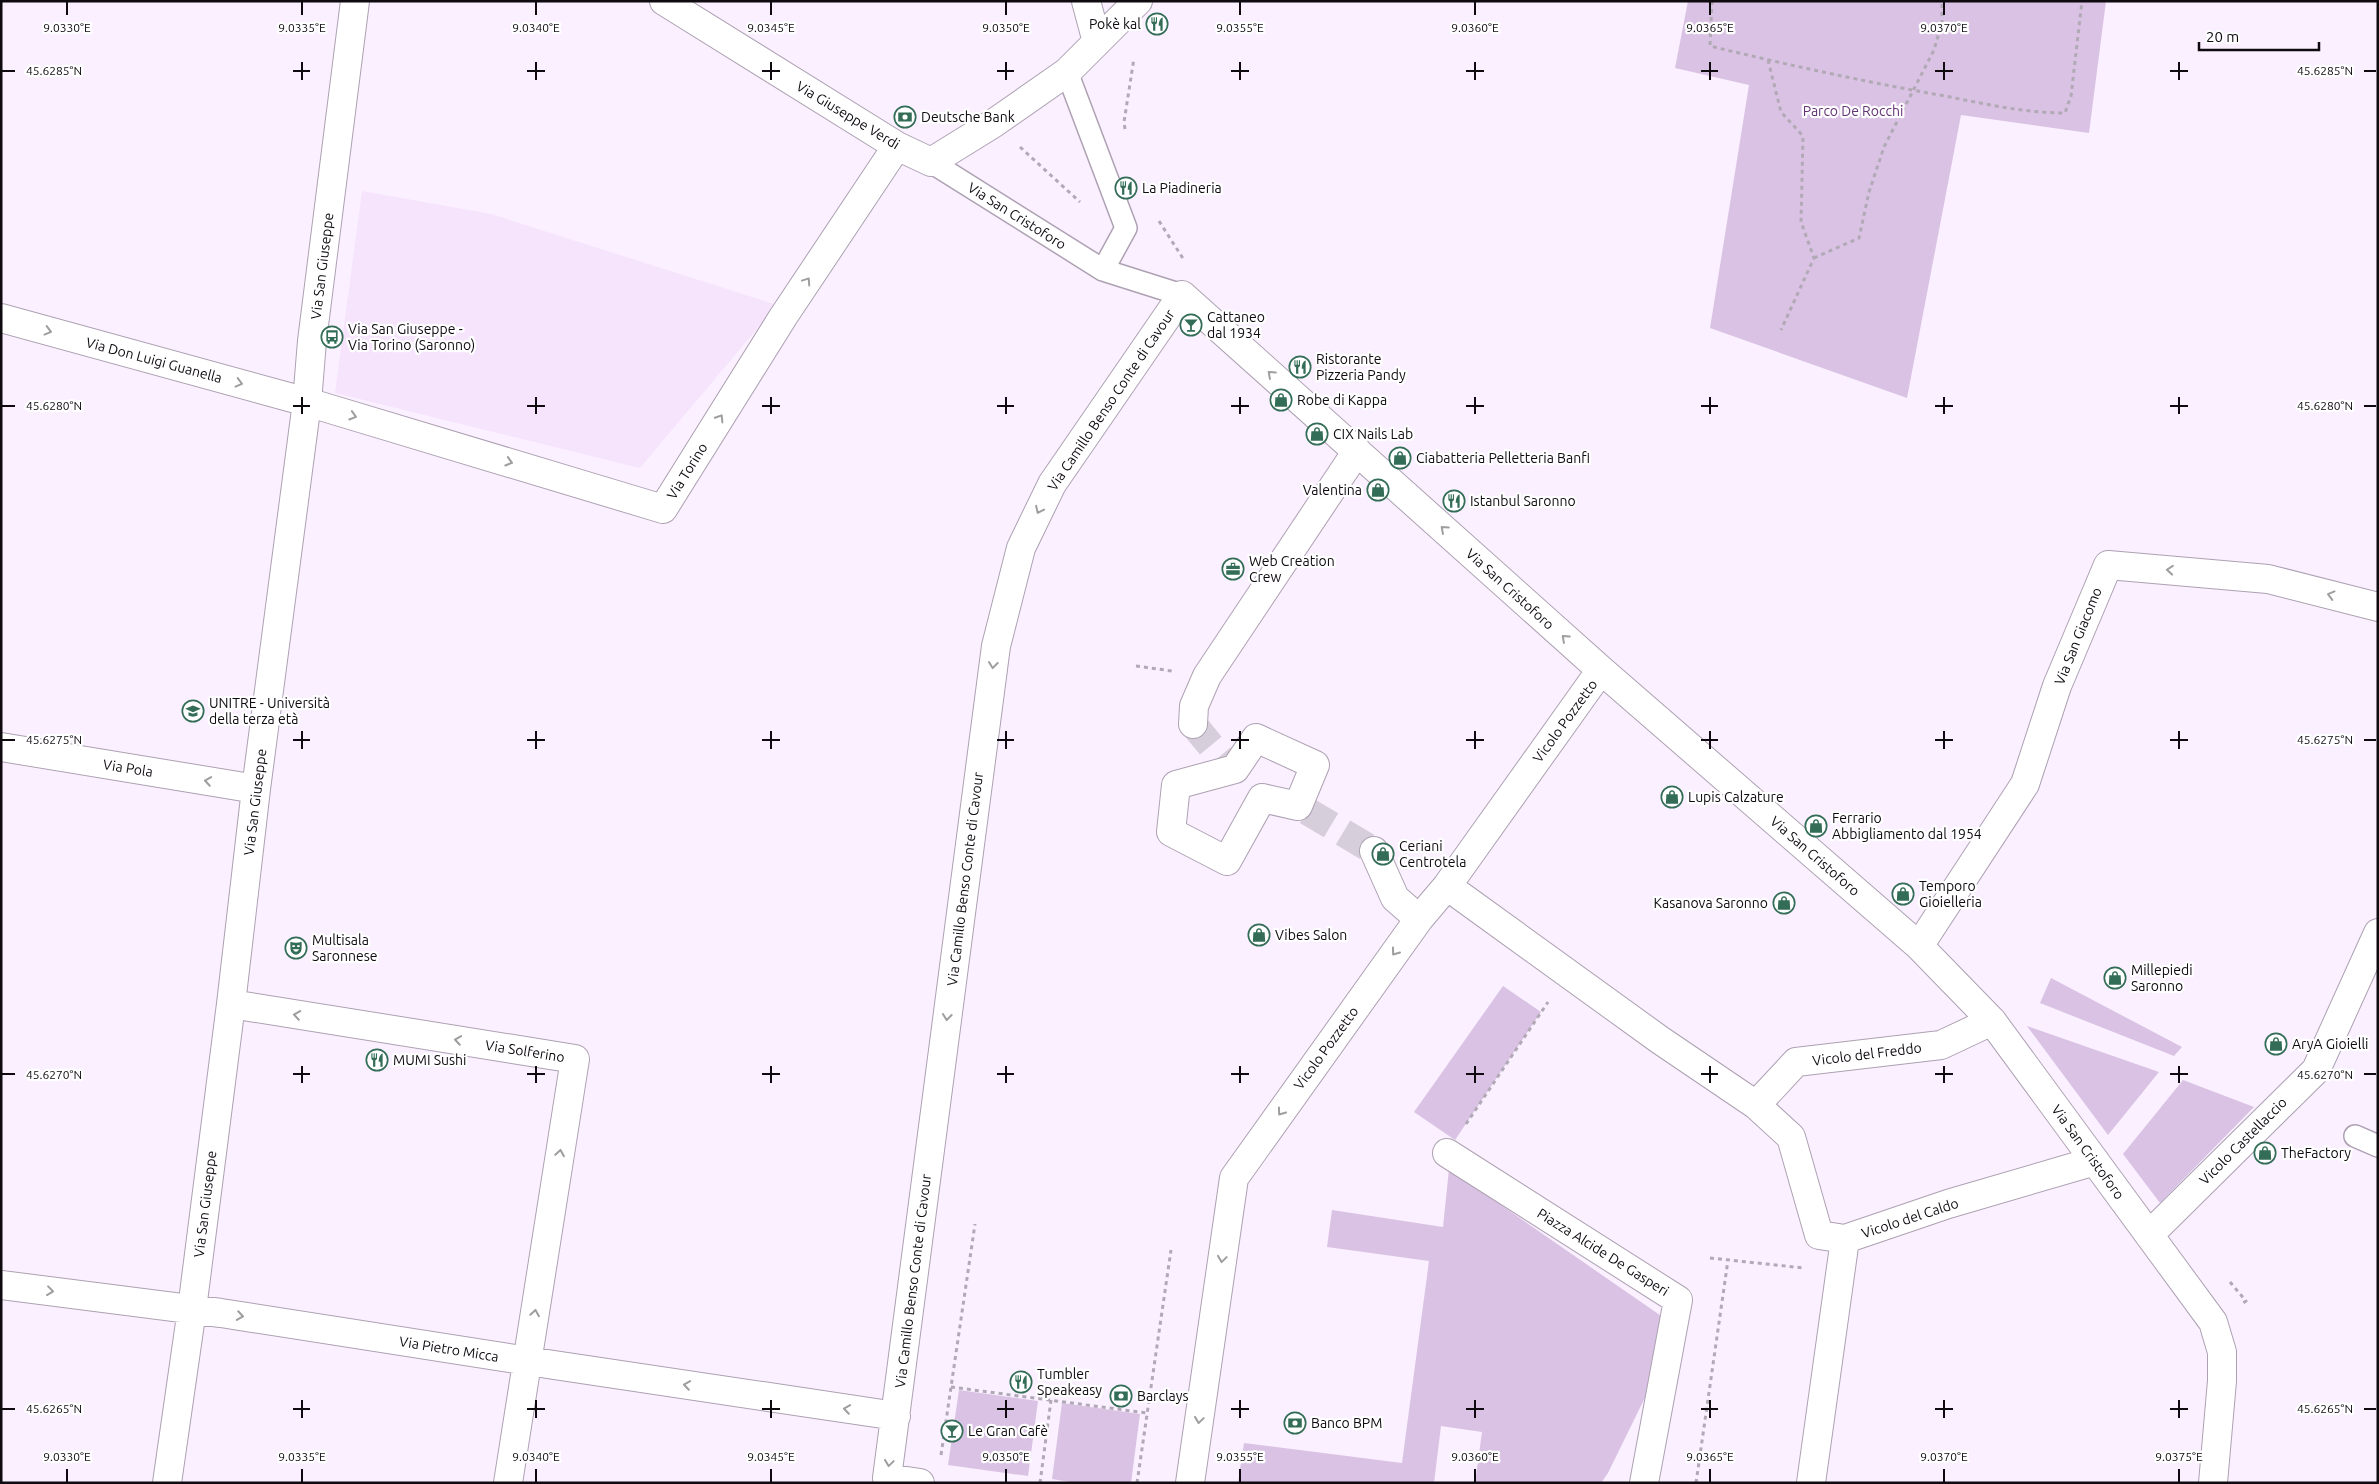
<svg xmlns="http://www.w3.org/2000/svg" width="2379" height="1484" font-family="Ubuntu,sans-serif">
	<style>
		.built { fill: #f6e4fd }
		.green { fill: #dac2e4 }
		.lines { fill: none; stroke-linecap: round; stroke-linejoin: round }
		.street-tunnel { stroke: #d7cedb; stroke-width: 28; stroke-dasharray: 28 14; stroke-linecap: butt }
		.lane-casing { stroke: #ada1b2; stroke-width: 24 }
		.street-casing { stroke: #ada1b2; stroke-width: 30 }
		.path { stroke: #b1a9b5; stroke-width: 3; stroke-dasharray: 4 4; stroke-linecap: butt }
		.lane { stroke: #fff; stroke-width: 21 }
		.street { stroke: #fff; stroke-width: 28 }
		.oneway { stroke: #9f9d9f }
		.ticks { fill: none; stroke: #0e0a10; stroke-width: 2 }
		.labels { text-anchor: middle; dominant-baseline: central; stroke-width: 4.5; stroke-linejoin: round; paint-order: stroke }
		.poi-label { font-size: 14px; fill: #0e0a10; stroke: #fff; text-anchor: start }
		.park-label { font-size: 14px; fill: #633375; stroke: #fff }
		.street-label { font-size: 14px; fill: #0e0a10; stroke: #fff }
		.ticks-label { font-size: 12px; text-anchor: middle; fill: #0e0a10; stroke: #fff; stroke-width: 4.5; stroke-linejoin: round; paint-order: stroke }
	</style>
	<rect width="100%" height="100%" fill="#faf0ff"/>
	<path class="built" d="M362,191L491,214L777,305L640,468L335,393Z"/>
	<path class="green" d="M1688,1H2106L2089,133L1961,115L1907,398L1710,328L1749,85L1675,68Z
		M2051,978L2182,1047L2174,1056L2040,1003Z
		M1503,986L1541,1012L1455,1140L1414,1112Z
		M2027,1026L2159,1072L2108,1135Z
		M2183,1080L2254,1107L2160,1203L2123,1154Z
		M1449,1169L1667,1320L1656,1375L1608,1473L1601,1483H1475L1482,1432L1441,1426L1434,1483H1238L1244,1443L1402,1463L1429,1261L1327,1247L1332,1210L1443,1227Z
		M959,1390L1038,1401L1028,1476L948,1465Z
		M1062,1403L1140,1414L1131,1483H1076L1052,1479Z"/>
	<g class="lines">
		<path class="street-tunnel" d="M1193,724L1225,763
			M1307,811L1374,851"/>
		<g class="lane-casing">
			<path id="lane" d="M1067,72L1126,228L1103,270
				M931,162L1103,270L1182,295
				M2355,1136L2378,1146"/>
		</g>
		<g class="street-casing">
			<path id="street" d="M664,1L897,146L931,162L994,123L1067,72L1138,1
				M1086,1L1097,42
				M1,318L307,402L663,509L783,317L897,146
				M1193,724L1194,706L1207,676L1357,451
				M1256,738L1315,765L1298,806L1262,798L1227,861L1171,832L1176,785L1235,769Z
				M1,747L256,789
				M1374,851L1395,898L1419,919
				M1447,886L1660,1040L1756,1105L1791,1137L1819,1235L1845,1239L1948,1204L2095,1161
				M1919,946L2025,784L2057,686L2108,565L2268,579L2378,607
				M231,1004L575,1059L508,1483
				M1756,1105L1796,1062L1941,1045L1992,1021
				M1447,1153L1678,1300L1644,1483
				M2149,1235L2316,1070L2378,933
				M1,1285L221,1313L554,1365L896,1416
				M167,1483L192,1309L231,1004L256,789L307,402L312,341L355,1
				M920,1483L887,1478L996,646L1021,548L1052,484L1182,295L1601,670L1919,946L1992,1021L2213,1322L2222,1352V1381L2213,1483
				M1190,1483L1234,1178L1419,919L1447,886L1601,670
				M1811,1483L1845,1239"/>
		</g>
		<path class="path" d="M1712,1L1710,46C1788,65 1866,82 1945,96C1985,104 2025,113 2065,113L2071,96L2082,1
			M1768,60L1781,112L1803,136L1801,222L1814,258L1781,330
			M1125,129L1124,122L1134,58
			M1020,147L1080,202
			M1159,221L1184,260
			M1814,258L1859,238L1869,192L1884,147L1934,50L1942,22V1
			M1136,666L1172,671
			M1466,1124L1548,1002
			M1710,1258L1804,1268
			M2230,1282L2246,1301L2243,1303
			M951,1387L1147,1413
			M941,1455L975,1224
			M1040,1483L1051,1400
			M1137,1483L1171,1250
			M1696,1483L1728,1260"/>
		<use href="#lane" class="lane"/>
		<use href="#street" class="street"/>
	</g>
	<defs><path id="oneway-chevron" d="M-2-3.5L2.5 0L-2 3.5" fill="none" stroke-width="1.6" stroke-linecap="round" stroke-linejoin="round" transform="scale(1.25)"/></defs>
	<g class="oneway">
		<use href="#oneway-chevron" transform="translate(807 281) rotate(-56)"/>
		<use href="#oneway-chevron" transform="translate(48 331) rotate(15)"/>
		<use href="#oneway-chevron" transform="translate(1271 374) rotate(-138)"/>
		<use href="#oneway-chevron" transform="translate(239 383) rotate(15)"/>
		<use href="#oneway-chevron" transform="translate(353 416) rotate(17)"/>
		<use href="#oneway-chevron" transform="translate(720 418) rotate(-58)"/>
		<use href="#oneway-chevron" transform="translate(509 462) rotate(17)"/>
		<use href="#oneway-chevron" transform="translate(1039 510) rotate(115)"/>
		<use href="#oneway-chevron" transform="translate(1444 529) rotate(-138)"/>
		<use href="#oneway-chevron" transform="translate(2170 570) rotate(-175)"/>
		<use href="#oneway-chevron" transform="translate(2331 595) rotate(-165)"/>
		<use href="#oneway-chevron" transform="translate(1565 638) rotate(-138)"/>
		<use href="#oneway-chevron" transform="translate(993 665) rotate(97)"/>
		<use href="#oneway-chevron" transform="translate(208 781) rotate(-171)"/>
		<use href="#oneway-chevron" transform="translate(1395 952) rotate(126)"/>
		<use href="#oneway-chevron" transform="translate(297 1015) rotate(-171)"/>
		<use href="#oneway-chevron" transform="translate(947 1017) rotate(97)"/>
		<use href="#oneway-chevron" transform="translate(458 1040) rotate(-171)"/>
		<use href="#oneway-chevron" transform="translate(1281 1112) rotate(126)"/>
		<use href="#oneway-chevron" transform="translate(560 1153) rotate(-81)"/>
		<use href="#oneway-chevron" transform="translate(1222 1259) rotate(98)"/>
		<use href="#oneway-chevron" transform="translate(50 1291) rotate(7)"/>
		<use href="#oneway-chevron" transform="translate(535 1313) rotate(-81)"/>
		<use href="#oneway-chevron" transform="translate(240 1316) rotate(9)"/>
		<use href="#oneway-chevron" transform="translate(687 1385) rotate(-171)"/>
		<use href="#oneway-chevron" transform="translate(847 1409) rotate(-171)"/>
		<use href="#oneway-chevron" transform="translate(1199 1420) rotate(98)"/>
		<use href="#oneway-chevron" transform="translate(889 1463) rotate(98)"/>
	</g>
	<path class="ticks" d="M67,2V15M302,2V15M536,2V15M771,2V15M1006,2V15M1240,2V15M1475,2V15M1710,2V15M1944,2V15M302,62V80M536,62V80M771,62V80M1006,62V80M1240,62V80M1475,62V80M1710,62V80M1944,62V80M2179,62V80M2,71H15M293,71H310M527,71H545M762,71H780M997,71H1014M1231,71H1249M1466,71H1484M1701,71H1718M1935,71H1953M2170,71H2188M2364,71H2376M302,397V414M536,397V414M771,397V414M1006,397V414M1240,397V414M1475,397V414M1710,397V414M1944,397V414M2179,397V414M2,406H15M293,406H310M527,406H545M762,406H780M997,406H1014M1231,406H1249M1466,406H1484M1701,406H1718M1935,406H1953M2170,406H2188M2364,406H2376M302,731V749M536,731V749M771,731V749M1006,731V749M1240,731V749M1475,731V749M1710,731V749M1944,731V749M2179,731V749M2,740H15M293,740H310M527,740H545M762,740H780M997,740H1014M1231,740H1249M1466,740H1484M1701,740H1718M1935,740H1953M2170,740H2188M2364,740H2376M302,1066V1083M536,1066V1083M771,1066V1083M1006,1066V1083M1240,1066V1083M1475,1066V1083M1710,1066V1083M1944,1066V1083M2179,1066V1083M2,1074H15M293,1074H310M527,1074H545M762,1074H780M997,1074H1014M1231,1074H1249M1466,1074H1484M1701,1074H1718M1935,1074H1953M2170,1074H2188M2364,1074H2376M302,1400V1418M536,1400V1418M771,1400V1418M1006,1400V1418M1240,1400V1418M1475,1400V1418M1710,1400V1418M1944,1400V1418M2179,1400V1418M2,1409H15M293,1409H310M527,1409H545M762,1409H780M997,1409H1014M1231,1409H1249M1466,1409H1484M1701,1409H1718M1935,1409H1953M2170,1409H2188M2364,1409H2376M67,1469V1482M302,1469V1482M536,1469V1482M771,1469V1482M1006,1469V1482M1240,1469V1482M1475,1469V1482M1710,1469V1482M1944,1469V1482M2179,1469V1482"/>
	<defs>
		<g id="restaurant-ring" transform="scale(1.125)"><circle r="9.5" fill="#fff" stroke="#336d57" stroke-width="1.5"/><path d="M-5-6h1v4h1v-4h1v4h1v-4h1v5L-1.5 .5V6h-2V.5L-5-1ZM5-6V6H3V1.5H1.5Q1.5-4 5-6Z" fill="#336d57"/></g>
		<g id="bank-ring" transform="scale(1.125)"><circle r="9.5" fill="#fff" stroke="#336d57" stroke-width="1.5"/><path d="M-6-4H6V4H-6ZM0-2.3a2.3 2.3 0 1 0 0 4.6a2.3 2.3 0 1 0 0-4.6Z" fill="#336d57"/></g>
		<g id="bar-ring" transform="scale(1.125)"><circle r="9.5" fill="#fff" stroke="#336d57" stroke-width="1.5"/><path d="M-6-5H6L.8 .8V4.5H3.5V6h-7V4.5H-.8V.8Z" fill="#336d57"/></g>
		<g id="bus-ring" transform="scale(1.125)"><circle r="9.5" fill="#fff" stroke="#336d57" stroke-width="1.5"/><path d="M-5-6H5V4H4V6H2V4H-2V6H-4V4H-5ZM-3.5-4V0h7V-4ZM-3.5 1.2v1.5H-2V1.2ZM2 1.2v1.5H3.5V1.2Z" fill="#336d57"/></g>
		<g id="shop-ring" transform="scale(1.125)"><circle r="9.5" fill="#fff" stroke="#336d57" stroke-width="1.5"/><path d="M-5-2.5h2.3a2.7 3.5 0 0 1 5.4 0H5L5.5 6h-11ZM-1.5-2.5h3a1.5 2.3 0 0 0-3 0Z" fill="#336d57"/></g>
		<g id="office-ring" transform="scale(1.125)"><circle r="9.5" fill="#fff" stroke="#336d57" stroke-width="1.5"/><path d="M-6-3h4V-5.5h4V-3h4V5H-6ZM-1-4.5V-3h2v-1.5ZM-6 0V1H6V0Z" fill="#336d57"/></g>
		<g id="school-ring" transform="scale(1.125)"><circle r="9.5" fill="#fff" stroke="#336d57" stroke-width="1.5"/><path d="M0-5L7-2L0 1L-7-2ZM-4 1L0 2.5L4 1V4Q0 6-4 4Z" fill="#336d57"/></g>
		<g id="theatre-ring" transform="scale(1.125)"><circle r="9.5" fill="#fff" stroke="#336d57" stroke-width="1.5"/><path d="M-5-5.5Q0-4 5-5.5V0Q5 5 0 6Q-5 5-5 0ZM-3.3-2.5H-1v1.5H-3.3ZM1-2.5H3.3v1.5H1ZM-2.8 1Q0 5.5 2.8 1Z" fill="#336d57"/></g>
	</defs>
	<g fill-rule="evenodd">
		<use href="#restaurant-ring" x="1157" y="24"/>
		<use href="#bank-ring" x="905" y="117"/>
		<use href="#restaurant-ring" x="1126" y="188"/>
		<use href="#bar-ring" x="1191" y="325"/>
		<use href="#bus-ring" x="332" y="337"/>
		<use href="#restaurant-ring" x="1300" y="367"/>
		<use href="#shop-ring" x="1281" y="400"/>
		<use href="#shop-ring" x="1317" y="434"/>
		<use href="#shop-ring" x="1400" y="458"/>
		<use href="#shop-ring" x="1378" y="490"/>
		<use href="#restaurant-ring" x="1454" y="501"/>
		<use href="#office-ring" x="1233" y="569"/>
		<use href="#school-ring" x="193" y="711"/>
		<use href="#shop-ring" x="1672" y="797"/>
		<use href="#shop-ring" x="1816" y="826"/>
		<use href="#shop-ring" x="1383" y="854"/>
		<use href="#shop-ring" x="1903" y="894"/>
		<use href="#shop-ring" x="1784" y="903"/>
		<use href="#shop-ring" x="1259" y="935"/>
		<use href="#theatre-ring" x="296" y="948"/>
		<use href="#shop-ring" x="2115" y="978"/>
		<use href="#shop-ring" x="2276" y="1044"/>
		<use href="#restaurant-ring" x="377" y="1060"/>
		<use href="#shop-ring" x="2265" y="1153"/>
		<use href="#restaurant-ring" x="1021" y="1382"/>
		<use href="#bank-ring" x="1121" y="1396"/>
		<use href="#bank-ring" x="1295" y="1423"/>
		<use href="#bar-ring" x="952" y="1431"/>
	</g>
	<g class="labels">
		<g class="poi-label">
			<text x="1141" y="24" text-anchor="end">Pokè kal</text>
			<text x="921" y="117">Deutsche Bank</text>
			<text x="1142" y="188">La Piadineria</text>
			<text x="1207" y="317">Cattaneo<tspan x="1207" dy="16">dal 1934</tspan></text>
			<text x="348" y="329">Via San Giuseppe -<tspan x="348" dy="16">Via Torino (Saronno)</tspan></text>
			<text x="1316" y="359">Ristorante<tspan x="1316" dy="16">Pizzeria Pandy</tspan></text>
			<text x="1297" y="400">Robe di Kappa</text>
			<text x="1333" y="434">CIX Nails Lab</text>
			<text x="1416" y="458">Ciabatteria Pelletteria Banfi</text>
			<text x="1362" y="490" text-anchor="end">Valentina</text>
			<text x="1470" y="501">Istanbul Saronno</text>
			<text x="1249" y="561">Web Creation<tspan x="1249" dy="16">Crew</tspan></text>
			<text x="209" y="703">UNITRE - Università<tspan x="209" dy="16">della terza età</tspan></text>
			<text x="1688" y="797">Lupis Calzature</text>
			<text x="1832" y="818">Ferrario<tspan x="1832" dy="16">Abbigliamento dal 1954</tspan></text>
			<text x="1399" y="846">Ceriani<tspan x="1399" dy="16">Centrotela</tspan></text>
			<text x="1919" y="886">Temporo<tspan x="1919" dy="16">Gioielleria</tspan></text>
			<text x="1768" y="903" text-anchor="end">Kasanova Saronno</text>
			<text x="1275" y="935">Vibes Salon</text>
			<text x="312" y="940">Multisala<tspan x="312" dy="16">Saronnese</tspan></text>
			<text x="2131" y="970">Millepiedi<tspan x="2131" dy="16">Saronno</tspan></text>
			<text x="2292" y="1044">AryA Gioielli</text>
			<text x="393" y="1060">MUMI Sushi</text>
			<text x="2281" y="1153">TheFactory</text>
			<text x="1037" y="1374">Tumbler<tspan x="1037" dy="16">Speakeasy</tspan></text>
			<text x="1137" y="1396">Barclays</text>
			<text x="1311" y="1423">Banco BPM</text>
			<text x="968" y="1431">Le Gran Cafè</text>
		</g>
		<g class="park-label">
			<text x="1853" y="111">Parco De Rocchi</text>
		</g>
		<g class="street-label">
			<text transform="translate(848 115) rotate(31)">Via Giuseppe Verdi</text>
			<text transform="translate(1017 216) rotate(32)">Via San Cristoforo</text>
			<text transform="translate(322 266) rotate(-83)">Via San Giuseppe</text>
			<text transform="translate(154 360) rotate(15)">Via Don Luigi Guanella</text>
			<text transform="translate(1111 400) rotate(-56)">Via Camillo Benso Conte di Cavour</text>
			<text transform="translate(687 471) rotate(-58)">Via Torino</text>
			<text transform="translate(1510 589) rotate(42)">Via San Cristoforo</text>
			<text transform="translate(2078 636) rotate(-68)">Via San Giacomo</text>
			<text transform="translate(1565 721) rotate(-54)">Vicolo Pozzetto</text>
			<text transform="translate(128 768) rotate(9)">Via Pola</text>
			<text transform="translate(255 802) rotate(-83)">Via San Giuseppe</text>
			<text transform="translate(1815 856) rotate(41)">Via San Cristoforo</text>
			<text transform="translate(965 879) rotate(-83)">Via Camillo Benso Conte di Cavour</text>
			<text transform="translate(1326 1048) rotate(-54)">Vicolo Pozzetto</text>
			<text transform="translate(525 1051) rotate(9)">Via Solferino</text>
			<text transform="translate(1867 1054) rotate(-7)">Vicolo del Freddo</text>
			<text transform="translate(2243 1141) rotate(-45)">Vicolo Castellaccio</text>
			<text transform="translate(2088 1152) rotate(54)">Via San Cristoforo</text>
			<text transform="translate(205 1204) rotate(-83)">Via San Giuseppe</text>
			<text transform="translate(1910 1218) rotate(-18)">Vicolo del Caldo</text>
			<text transform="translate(1603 1252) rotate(32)">Piazza Alcide De Gasperi</text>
			<text transform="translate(913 1281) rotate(-83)">Via Camillo Benso Conte di Cavour</text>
			<text transform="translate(449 1349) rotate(9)">Via Pietro Micca</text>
		</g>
	</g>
	<g class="ticks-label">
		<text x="67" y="32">9.0330°E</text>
		<text x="302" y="32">9.0335°E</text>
		<text x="536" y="32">9.0340°E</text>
		<text x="771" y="32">9.0345°E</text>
		<text x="1006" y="32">9.0350°E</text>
		<text x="1240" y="32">9.0355°E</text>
		<text x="1475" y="32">9.0360°E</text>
		<text x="1710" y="32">9.0365°E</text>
		<text x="1944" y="32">9.0370°E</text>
		<text x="54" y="75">45.6285°N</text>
		<text x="2325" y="75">45.6285°N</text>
		<text x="54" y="410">45.6280°N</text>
		<text x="2325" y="410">45.6280°N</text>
		<text x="54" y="744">45.6275°N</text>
		<text x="2325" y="744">45.6275°N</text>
		<text x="54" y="1079">45.6270°N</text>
		<text x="2325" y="1079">45.6270°N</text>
		<text x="54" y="1413">45.6265°N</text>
		<text x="2325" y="1413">45.6265°N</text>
		<text x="67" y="1461">9.0330°E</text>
		<text x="302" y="1461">9.0335°E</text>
		<text x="536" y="1461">9.0340°E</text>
		<text x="771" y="1461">9.0345°E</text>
		<text x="1006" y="1461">9.0350°E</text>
		<text x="1240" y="1461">9.0355°E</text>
		<text x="1475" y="1461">9.0360°E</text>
		<text x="1710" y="1461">9.0365°E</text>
		<text x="1944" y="1461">9.0370°E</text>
		<text x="2179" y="1461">9.0375°E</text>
	</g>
	<rect width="2379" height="1484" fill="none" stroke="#0e0a10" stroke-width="5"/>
	<path d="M2199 42v8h120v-8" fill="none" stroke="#0e0a10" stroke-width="2.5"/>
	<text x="2206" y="42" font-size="15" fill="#0e0a10" stroke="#ffffff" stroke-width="4" paint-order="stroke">20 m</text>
</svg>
